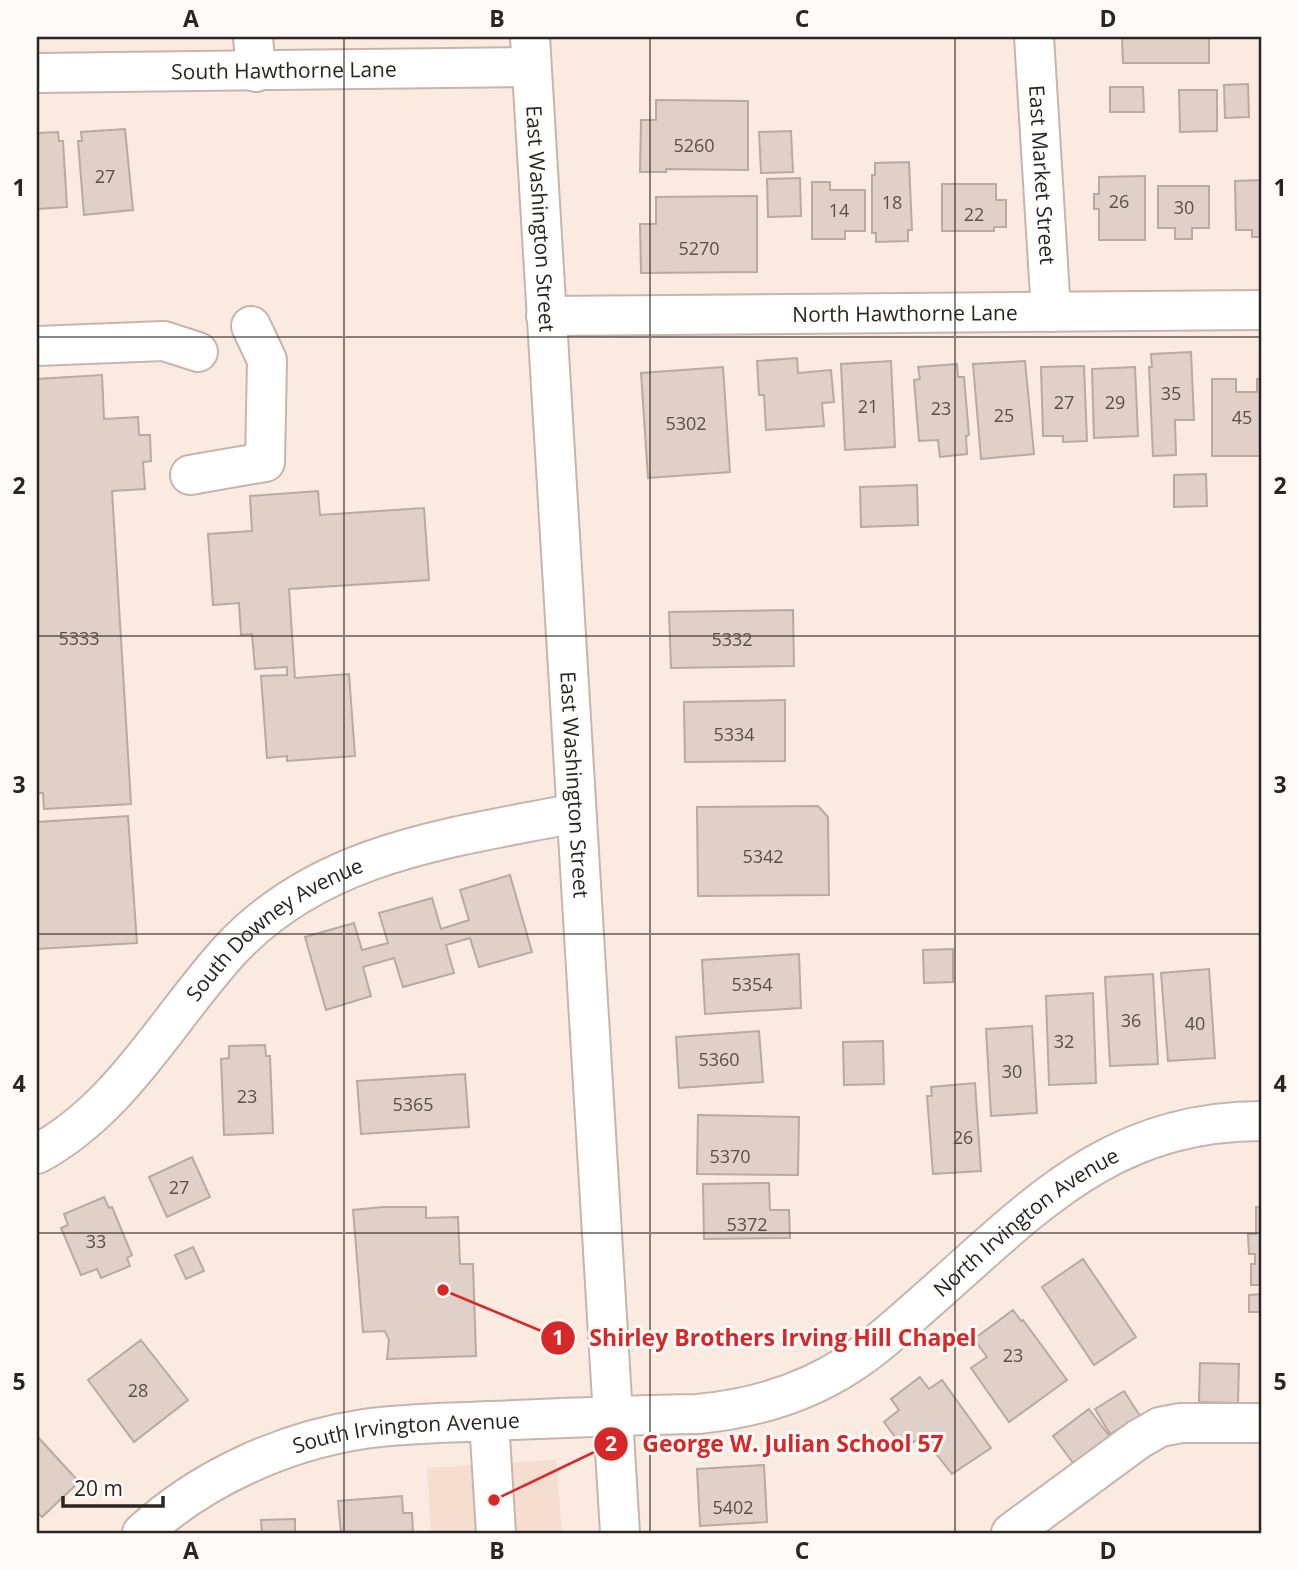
<svg xmlns="http://www.w3.org/2000/svg" width="1299" height="1570" font-family="'Open Sans',sans-serif">
	<style>
		.built { fill: #f5ddcf }
		.building { fill: #e0d0c7; stroke: #b9a9a1; stroke-width: 2 }
		.lines { fill: none; stroke-linecap: round; stroke-linejoin: round }
		.minor-casing { stroke: #c5b5ac; stroke-width: 42 }
		.major-casing { stroke: #c5b5ac; stroke-width: 42 }
		.minor { stroke: #fff; stroke-width: 38 }
		.major { stroke: #fff; stroke-width: 38 }
		.grid { fill: none; stroke: #2b2521; stroke-width: 2; stroke-opacity: 0.55 }
		.labels { text-anchor: middle; dominant-baseline: central; stroke-width: 6; stroke-linejoin: round; paint-order: stroke }
		.number-label { font-size: 18px; fill: #58504a }
		.street-label { font-size: 21px; fill: #2b2521; stroke: #fdfaf8 }
		.leader { fill: none; stroke: #d62828; stroke-width: 2.5 }
		.callout-dot { fill: #d62828; stroke: #fdfaf8; stroke-width: 2.5 }
		.mark-label { font-size: 21px; text-anchor: middle; font-weight: bold; fill: #fff }
		.callout-label { font-size: 23px; text-anchor: middle; font-weight: bold; fill: #d62828; stroke: #fdfaf8; stroke-width: 6; stroke-linejoin: round; paint-order: stroke }
		.neatline { fill: none; stroke: #2b2521; stroke-width: 2.5 }
		.grid-label { font-size: 23px; text-anchor: middle; font-weight: bold; fill: #2b2521 }
	</style>
	<rect width="100%" height="100%" fill="#faeae0"/>
	<path class="built" d="M556,1460L562,1533H431L427,1468Z"/>
	<path class="building" d="M1122,37H1209V63H1123Z
		M1248,84L1249,117L1225,118L1224,85Z
		M1110,87H1143L1144,112H1110Z
		M1179,90H1217V131L1180,132Z
		M656,100L748,101V170L666,169V172H640L641,120H656Z
		M125,129L133,210L84,215L78,141H82L81,132Z
		M791,131L793,172L761,173L759,132Z
		M58,132L59,141H63L67,207L37,209V133Z
		M909,162L912,230H908V241L876,242V233H872V175H875V163Z
		M1145,176V240H1099V209H1094V194H1099V177Z
		M800,178L801,216L768,217L767,179Z
		M1262,180V237H1252V230H1236L1235,181Z
		M812,182H830V190H865V231H845V239H812Z
		M942,184H996V200H1006V227H994V231H942Z
		M1158,186H1209V228H1192V239H1175V228H1158Z
		M757,196V272L641,273L640,224H656V197Z
		M1191,352L1194,420H1175L1176,455L1153,456L1149,367H1152L1151,354Z
		M797,358L798,373L831,370L834,402L822,403L824,426L766,430L764,395H759L757,361Z
		M891,361L895,447L845,450L841,364Z
		M1025,361L1034,454L981,459L973,364Z
		M957,364L958,377H964L969,435L966,436L967,454L940,457L938,440L919,441L914,380L920,379L918,367Z
		M1084,366L1087,441L1063,442V436H1043L1041,367Z
		M723,367L730,472L648,478L641,373Z
		M1135,367L1138,436L1094,438L1092,369Z
		M102,375L104,419L138,417L139,435H150L151,461L143,462L145,489L112,491L131,804L44,809L43,793H37V379Z
		M1212,379H1236V392H1257V379H1262V456H1212Z
		M1206,474L1207,506L1174,507V475Z
		M917,485L918,525L861,527L860,487Z
		M318,491L320,515L424,508L429,580L289,589L295,678L349,674L355,756L287,761V756L267,758L261,676L287,675V667L255,669L252,634L241,635L239,603L213,605L208,534L252,531L250,496Z
		M793,610L794,666L671,668L669,612Z
		M785,700V761L685,762L684,702Z
		M818,806L828,817L829,895L698,896L697,807Z
		M128,816L137,943L37,949V822Z
		M510,875L532,952L479,967L470,938L446,945L454,973L403,987L394,958L363,967L371,996L326,1010L305,937L354,923L362,950L388,943L379,913L432,898L441,929L469,920L460,890Z
		M953,949V982L924,983L923,950Z
		M799,954L801,1008L705,1014L702,960Z
		M1209,969L1215,1058L1168,1061L1161,973Z
		M1153,974L1158,1064L1110,1066L1105,977Z
		M1093,993L1096,1083L1049,1085L1046,996Z
		M1032,1026L1037,1113L991,1116L986,1029Z
		M759,1031L763,1082L679,1088L676,1037Z
		M883,1041L884,1084L844,1085L843,1042Z
		M265,1045L266,1056H270L273,1133L224,1135L221,1059L229,1058V1046Z
		M465,1074L469,1127L361,1134L357,1081Z
		M975,1083L981,1171L933,1174L927,1096H932L931,1087Z
		M698,1115L799,1117L798,1175L697,1174Z
		M192,1157L210,1197L167,1217L149,1177Z
		M769,1183L770,1210H789L790,1238L704,1239L703,1184Z
		M104,1197L109,1208L112,1207L132,1255L127,1258L130,1266L101,1278L97,1269L81,1275L61,1228L68,1225L64,1214Z
		M383,1207H426V1218L458,1217L460,1264H473L476,1356L387,1359L389,1340L385,1331L363,1332L353,1210Z
		M1256,1207H1262V1312H1249V1295L1262,1294V1285H1251V1264H1255V1254H1249L1248,1234H1256Z
		M193,1247L204,1271L186,1279L175,1255Z
		M1083,1259L1136,1337L1094,1365L1042,1287Z
		M1013,1310L1021,1321L1023,1320L1067,1380L1009,1422L971,1368L987,1357L974,1339Z
		M141,1340L188,1400L134,1442L88,1380Z
		M1200,1363L1239,1364L1238,1403L1199,1402Z
		M920,1377L929,1389L942,1380L991,1448L952,1474L922,1436L904,1449L884,1422L899,1410L891,1399Z
		M1124,1391L1140,1416L1110,1434L1095,1409Z
		M1089,1409L1110,1437L1074,1464L1053,1436Z
		M37,1436L79,1482L42,1517L37,1512Z
		M764,1465L767,1522L700,1526L697,1469Z
		M402,1496L403,1513H412L413,1533H341L338,1501Z
		M295,1519V1533H262L261,1520Z"/>
	<g class="lines">
		<g class="minor-casing">
			<g id="minor">
				<path d="M253,37L256,72"/>
				<path id="s1" d="M1034,37L1051,312"/>
				<path id="s2" d="M37,73L531,67"/>
				<path id="s3" d="M546,316L1262,310"/>
				<path d="M37,346L164,341L198,352"/>
				<path d="M190,475L265,462L267,360L251,326"/>
				<path id="s4" d="M37,1154C122,1108 167,1019 231,949C323,851 451,838 576,813"/>
				<path d="M489,1421L496,1533"/>
				<path id="s5" d="M142,1533C202,1478 284,1441 364,1429C406,1423 449,1423 491,1421C560,1418 629,1415 698,1414C750,1409 803,1394 848,1365C875,1348 898,1326 922,1305C1031,1210 1107,1121 1262,1121"/>
				<path d="M1011,1533L1139,1439L1160,1427L1181,1423H1262"/>
			</g>
		</g>
		<g class="major-casing">
			<g id="major">
				<path id="s6" d="M530,37L620,1533"/>
			</g>
		</g>
		<use href="#minor" class="minor"/>
		<use href="#major" class="major"/>
	</g>
	<path class="grid" d="M344,37V1533M650,37V1533M955,37V1533M37,337H1262M37,636H1262M37,934H1262M37,1233H1262"/>
	<g class="labels">
		<g class="number-label">
			<text x="694" y="145">5260</text>
			<text x="105" y="176">27</text>
			<text x="1119" y="201">26</text>
			<text x="892" y="202">18</text>
			<text x="1184" y="207">30</text>
			<text x="839" y="210">14</text>
			<text x="974" y="214">22</text>
			<text x="699" y="248">5270</text>
			<text x="1171" y="393">35</text>
			<text x="1064" y="402">27</text>
			<text x="1115" y="402">29</text>
			<text x="868" y="406">21</text>
			<text x="941" y="408">23</text>
			<text x="1004" y="415">25</text>
			<text x="1242" y="417">45</text>
			<text x="686" y="423">5302</text>
			<text x="79" y="638">5333</text>
			<text x="732" y="639">5332</text>
			<text x="734" y="734">5334</text>
			<text x="763" y="856">5342</text>
			<text x="752" y="984">5354</text>
			<text x="1131" y="1020">36</text>
			<text x="1195" y="1023">40</text>
			<text x="1064" y="1041">32</text>
			<text x="719" y="1059">5360</text>
			<text x="1012" y="1071">30</text>
			<text x="247" y="1096">23</text>
			<text x="413" y="1104">5365</text>
			<text x="963" y="1137">26</text>
			<text x="730" y="1156">5370</text>
			<text x="179" y="1187">27</text>
			<text x="747" y="1224">5372</text>
			<text x="96" y="1241">33</text>
			<text x="1013" y="1355">23</text>
			<text x="138" y="1390">28</text>
			<text x="733" y="1507">5402</text>
		</g>
		<g class="street-label">
			<text stroke="none"><textPath href="#s2" startOffset="247">South Hawthorne Lane</textPath></text>
			<text stroke="none"><textPath href="#s1" startOffset="138">East Market Street</textPath></text>
			<text stroke="none"><textPath href="#s6" startOffset="182">East Washington Street</textPath></text>
			<text stroke="none"><textPath href="#s3" startOffset="359">North Hawthorne Lane</textPath></text>
			<text stroke="none"><textPath href="#s6" startOffset="749">East Washington Street</textPath></text>
			<text stroke="none"><textPath href="#s4" startOffset="331">South Downey Avenue</textPath></text>
			<text stroke="none"><textPath href="#s5" startOffset="971">North Irvington Avenue</textPath></text>
			<text stroke="none"><textPath href="#s5" startOffset="290">South Irvington Avenue</textPath></text>
		</g>
	</g>
	<path class="leader" d="M443 1290L558 1338M494 1500L611 1444"/>
	<g class="callout-dot">
		<circle cx="443" cy="1290" r="7"/>
		<circle cx="494" cy="1500" r="7"/>
		<circle cx="558" cy="1338" r="18"/>
		<circle cx="611" cy="1444" r="18"/>
	</g>
	<g class="mark-label">
		<text x="558" y="1345">1</text>
		<text x="611" y="1451">2</text>
	</g>
	<g class="callout-label">
		<text x="783" y="1346">Shirley Brothers Irving Hill Chapel</text>
		<text x="793" y="1452">George W. Julian School 57</text>
	</g>
	<rect width="1299" height="1570" fill="none" stroke="#fdfaf8" stroke-width="77"/>
	<path d="M63 1496v10h100v-10" fill="none" stroke="#2b2521" stroke-width="3.5"/>
	<text x="74" y="1496" font-size="21" fill="#2b2521" stroke="#fdfaf8" stroke-width="5" paint-order="stroke">20 m</text>
	<rect x="38" y="38" width="1222" height="1494" class="neatline"/>
	<g class="grid-label">
		<text x="191" y="27">A</text>
		<text x="497" y="27">B</text>
		<text x="802" y="27">C</text>
		<text x="1108" y="27">D</text>
		<text x="19" y="196">1</text>
		<text x="1280" y="196">1</text>
		<text x="19" y="494">2</text>
		<text x="1280" y="494">2</text>
		<text x="19" y="793">3</text>
		<text x="1280" y="793">3</text>
		<text x="19" y="1092">4</text>
		<text x="1280" y="1092">4</text>
		<text x="19" y="1390">5</text>
		<text x="1280" y="1390">5</text>
		<text x="191" y="1559">A</text>
		<text x="497" y="1559">B</text>
		<text x="802" y="1559">C</text>
		<text x="1108" y="1559">D</text>
	</g>
</svg>
